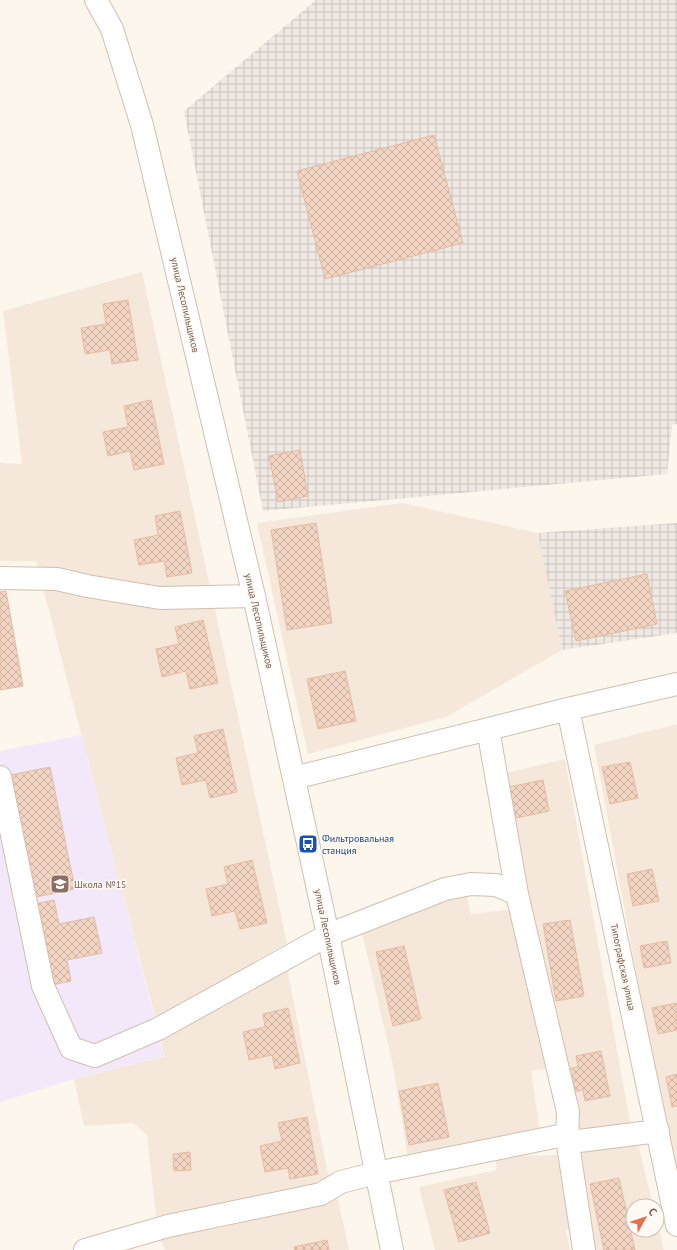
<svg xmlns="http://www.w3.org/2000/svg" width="677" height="1250" font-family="'PT Sans',sans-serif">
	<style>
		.residential { fill: #f5e8da }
		.industrial { fill: url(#industrial-grid) }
		.education { fill: #f3e8fa }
		.building { fill: url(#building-cross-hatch); stroke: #e6bba3 }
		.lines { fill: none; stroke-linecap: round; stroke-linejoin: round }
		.minor-casing { stroke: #d1beb0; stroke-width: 24 }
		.minor { stroke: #fff; stroke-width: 22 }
		.labels { text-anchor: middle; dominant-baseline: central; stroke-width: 3; stroke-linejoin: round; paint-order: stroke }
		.street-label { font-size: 10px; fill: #7a5c4d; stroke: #fffaf3 }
		.transit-label { font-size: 10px; fill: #164399; stroke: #fffaf3; text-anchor: start }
		.education-label { font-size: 10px; fill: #785e54; stroke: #fffaf3; text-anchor: start }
	</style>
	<defs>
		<pattern id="industrial-grid" width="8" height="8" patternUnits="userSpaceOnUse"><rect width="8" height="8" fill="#efe9e4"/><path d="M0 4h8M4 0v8" fill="none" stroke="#c7c0bb"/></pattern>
		<pattern id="building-cross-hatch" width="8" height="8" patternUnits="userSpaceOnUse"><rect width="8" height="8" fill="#f3d5c3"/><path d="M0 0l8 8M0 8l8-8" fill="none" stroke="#cab0a1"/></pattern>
	</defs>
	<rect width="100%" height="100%" fill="#fdf6ec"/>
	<path class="residential" d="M142,272L287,943L155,1017L36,561H0V463L22,464L3,311Z
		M402,503L538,533L562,650L446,717L308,754L257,523Z
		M677,724V1191L594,745Z
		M565,759L631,1128L579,1134L528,891L506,773Z
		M465,890L471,914L515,909L552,1068L531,1071L540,1131L408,1158L392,1061L362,933Z
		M287,968L330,1184L244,1205L156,1216L147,1135L133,1123L84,1126L74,1079L164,1056L161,1040Z
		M637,1139L653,1206H633V1230H657V1223L664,1250H593L579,1148Z
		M561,1155L576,1229L566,1230L570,1250H435L419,1187L497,1170L496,1159L519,1156Z
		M338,1199L349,1250H165L160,1237L220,1228Z"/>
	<path class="industrial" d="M316,0H677V424L672,425L667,474L263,511L184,111Z
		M677,523V633L562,650L538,533Z"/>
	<path class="education" d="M82,735L164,1056L74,1079L0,1102V751Z"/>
	<path class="building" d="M434,135L463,243L325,279L297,171Z
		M128,300L138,360L112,364L110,350L85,354L81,328L106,324L103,304Z
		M151,400L164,464L134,470L130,451L108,456L103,432L128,427L124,406Z
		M300,450L308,496L278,502L269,456Z
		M180,511L192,573L167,577L164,561L139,565L134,540L158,535L155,516Z
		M316,523L332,623L287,630L271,530Z
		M647,574L657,624L576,641L565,591Z
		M6,591L23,686L0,690V592Z
		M203,620L218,683L190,689L186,671L162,677L156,649L179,644L175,627Z
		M345,671L356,721L318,729L307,679Z
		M223,729L237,792L210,798L206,780L182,785L176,758L198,753L194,736Z
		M630,762L638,798L610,804L602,767Z
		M50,767L75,889L36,897L11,775Z
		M543,780L549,811L516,818L509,787Z
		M252,860L267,923L240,929L235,911L212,916L206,889L228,884L224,867Z
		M652,869L659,901L633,906L627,874Z
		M54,900L59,924L94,917L102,953L67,960L71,981L47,986L30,905Z
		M570,920L584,996L556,1001L543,924Z
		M667,941L671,963L644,968L640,946Z
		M404,946L421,1019L393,1026L376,952Z
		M676,1003L677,1030L658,1034L652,1008Z
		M288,1008L300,1063L275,1069L272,1055L249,1060L243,1032L265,1027L263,1014Z
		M601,1051L610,1096L585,1101L583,1090L573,1092L569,1069L578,1067L576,1056Z
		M677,1074V1106L672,1107L666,1077Z
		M438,1083L449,1137L409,1145L399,1091Z
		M307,1117L318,1174L290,1179L288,1168L265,1172L260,1146L282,1141L278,1123Z
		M190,1152L191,1170L174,1171L173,1154Z
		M619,1178L635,1250H604L590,1184Z
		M476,1182L490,1233L459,1242L444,1190Z
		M327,1240L329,1250H295L294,1247Z"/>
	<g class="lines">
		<g class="minor-casing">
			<path id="minor" d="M96,0L112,29L142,125L254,596L328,935L392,1250
				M0,578L57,579L87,586L160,598L254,596
				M568,709L677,1225
				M488,729L517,894L568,1112L567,1138L584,1250
				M0,777L43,986L71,1048L95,1056L158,1029L328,935L445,889L471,884L496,885L517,894
				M294,778L568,709L677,684
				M85,1250L168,1226L321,1194L341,1182L376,1173L559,1136L579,1141L658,1131"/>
		</g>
		<use href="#minor" class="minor"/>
	</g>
	<defs>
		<g id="bus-square" transform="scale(1)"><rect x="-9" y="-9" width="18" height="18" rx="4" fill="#1a4fb4" stroke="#fffaf3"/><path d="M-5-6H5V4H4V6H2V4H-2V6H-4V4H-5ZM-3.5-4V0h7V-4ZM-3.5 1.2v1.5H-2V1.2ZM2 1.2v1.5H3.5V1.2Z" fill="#fff"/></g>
		<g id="school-square" transform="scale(1)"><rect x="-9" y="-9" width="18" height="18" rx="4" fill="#8d6e63" stroke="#fffaf3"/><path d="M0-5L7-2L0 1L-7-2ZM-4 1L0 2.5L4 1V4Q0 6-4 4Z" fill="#fff"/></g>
	</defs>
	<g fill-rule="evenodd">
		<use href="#bus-square" x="308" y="844"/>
		<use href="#school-square" x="60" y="884"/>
	</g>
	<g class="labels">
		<g class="street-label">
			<text transform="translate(185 305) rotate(77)">улица Лесопильщиков</text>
			<text transform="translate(259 621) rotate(77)">улица Лесопильщиков</text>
			<text transform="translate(328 937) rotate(78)">улица Лесопильщиков</text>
			<text transform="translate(623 967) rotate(78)">Типографская улица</text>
		</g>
		<g class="transit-label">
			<text x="322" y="838">Фильтровальная<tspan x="322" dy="12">станция</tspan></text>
		</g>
		<g class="education-label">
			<text x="74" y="884">Школа №15</text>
		</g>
	</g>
	<g transform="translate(645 1218) rotate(51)"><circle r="19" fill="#fffaf3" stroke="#cabbb1"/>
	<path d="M0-3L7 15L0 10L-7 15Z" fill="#e76f51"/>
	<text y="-6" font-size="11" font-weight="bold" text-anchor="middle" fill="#7a5c4d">С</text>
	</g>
</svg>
